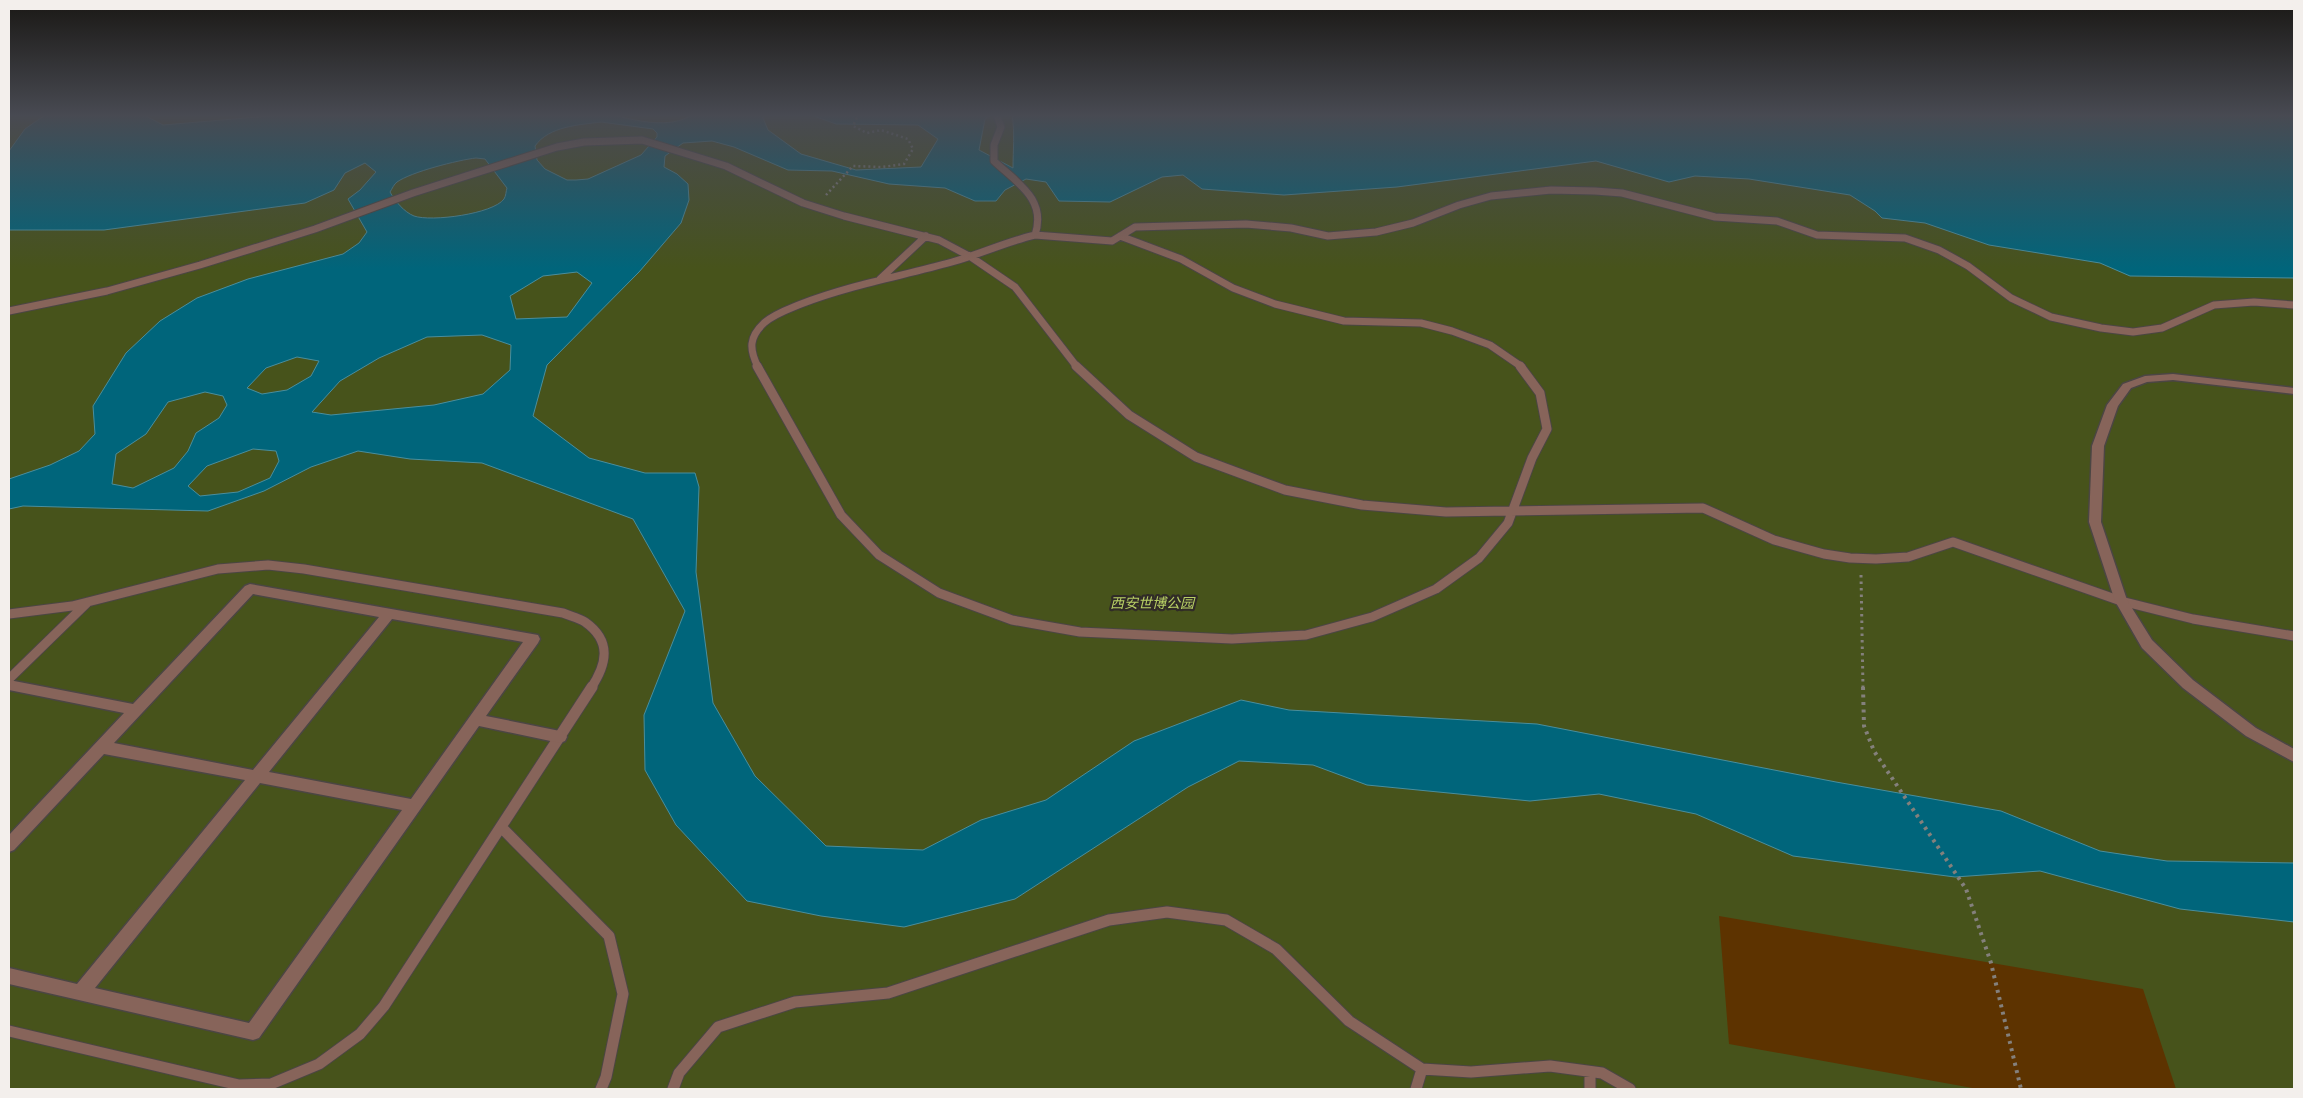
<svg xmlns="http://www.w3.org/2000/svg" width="2303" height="1098" font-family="Georgia,'Noto Sans SC',serif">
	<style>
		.green { fill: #47531b }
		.water { fill: #00657b; stroke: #498e9d; fill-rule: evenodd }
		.building { fill: #5d3300 }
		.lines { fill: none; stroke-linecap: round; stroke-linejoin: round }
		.service-far2-casing { stroke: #4b4643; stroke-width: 9 }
		.service-far1-casing { stroke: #4b4643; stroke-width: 11 }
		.service-casing { stroke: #4b4643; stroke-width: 13 }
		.pedestrian-casing { stroke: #4b4643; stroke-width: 3 }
		.path-far2 { stroke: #84807c; stroke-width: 2.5; stroke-dasharray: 2 3; stroke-linecap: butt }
		.path-far1 { stroke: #84807c; stroke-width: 3; stroke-dasharray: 2.5 4; stroke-linecap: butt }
		.path { stroke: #84807c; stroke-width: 4; stroke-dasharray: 3 4.5; stroke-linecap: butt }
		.service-far2 { stroke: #87645a; stroke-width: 7 }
		.service-far1 { stroke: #87645a; stroke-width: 9 }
		.service { stroke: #87645a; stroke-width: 11 }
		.pedestrian { fill: #87645a; fill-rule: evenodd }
		.labels { text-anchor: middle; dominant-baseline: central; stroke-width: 4.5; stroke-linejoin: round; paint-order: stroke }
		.park-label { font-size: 14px; font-style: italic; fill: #b8d065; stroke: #302b27 }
	</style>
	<rect width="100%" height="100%" fill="#302b27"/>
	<path class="green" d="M9,115H2294V1089H9Z"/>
	<path class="water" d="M45,115H144L163,125L281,115H613C638,121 669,129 692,115H764L763,118L768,130L801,154L856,170L921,167L938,139L918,125L836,124L811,115H991L985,119L979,150L1013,168C1013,150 1015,133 1012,115H2294V278L2130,276L2100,263L1989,245L1925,223L1882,218L1875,211L1850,195L1749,179L1695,176L1669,182L1596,161L1397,187L1284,195L1202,189L1183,175L1162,177L1110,202L1059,201L1046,182L1026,179L1005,190L996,201H975L945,188L889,184L832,171L788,170L734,147L712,141L683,143L665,156L664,167L677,174L688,184L689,200L681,223L639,272L547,365L533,416L589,458L645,473H695L699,487L696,572L713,703L755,776L826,846L923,850L981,820L1046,800L1134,741L1241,700L1289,710L1537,724L1836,782L2001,811L2100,851L2167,861L2294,863V922L2180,909L2040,871L1955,877L1793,856L1696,814L1599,794L1530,801L1367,785L1313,765L1239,761L1188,787L1015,899L904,927L821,916L747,901L676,825L645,770L644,715L685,611L633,519L482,463L410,459L358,451L311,467L264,491L208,511L23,506L9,509V479L50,465L79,451L95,434L93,406L126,353L160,321L197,298L248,279L343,254L359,243L367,232L348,199L360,190L376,172L365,163L345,173L334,190L305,203L104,230H9V151L25,129ZM601,122L653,129L657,133V137L641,155L588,179L576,180H567L545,169L537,160L535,146C549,126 579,125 601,122ZM476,158L485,159L507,188C506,191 506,196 504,199C493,214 431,222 414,216C404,212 395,201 390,192C392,189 394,184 397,182C411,172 458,160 476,158ZM577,272L592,283L567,317L516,319L510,296L543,276ZM482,335L511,345L510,370L483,394L434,405L331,415L312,412L340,381L379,358L427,337ZM297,357L319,361L311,376L287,390L262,394L247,388L266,368ZM205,392L223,396L227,405L219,418L196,433L188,451L174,468L133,488L112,484L116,454L146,434L168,402ZM253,449L276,451L279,461L270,478L238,492L200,496L188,486L207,466Z"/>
	<path class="building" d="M1719,916L2143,989L2176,1089H1978L1729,1044Z"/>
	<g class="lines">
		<g class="service-far2-casing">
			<path id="service-far2" d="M1035,235L1112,241L1135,227L1246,224L1291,228L1328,236L1376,232L1413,223L1459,205L1491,196L1551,190L1595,191L1622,193L1715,217L1777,221L1817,235L1905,238L1939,250L1968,266L2011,298L2051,317L2101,328L2133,332L2162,328L2214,305L2254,302L2294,305
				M1120,236L1181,259L1233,288L1275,304L1344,321L1421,323L1452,331L1490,345L1522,367
				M880,279L926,236
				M9,311L107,291L200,265L315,229L413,193L557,147L584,142L642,140L726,166L803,203L844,216L939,240L971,257L1015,287L1077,367
				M758,367C749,349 749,337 764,323C774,314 789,309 801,304C850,285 902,276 952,262C981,254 1005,242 1035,235C1047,199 1017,183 994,161V145L1001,127L997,115"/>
		</g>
		<g class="service-far1-casing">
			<path id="service-far1" d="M757,366L841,515L879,555L939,593L1012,620L1080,632L1232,639L1306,635L1372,617L1436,589L1479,558L1508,523L1532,458L1547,429L1540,393L1520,366
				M1076,366L1129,415L1196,457L1285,490L1362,505L1446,512L1703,508L1774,540L1824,554L1850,558L1876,559L1908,557L1953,542L2121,601L2193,619L2294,636
				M9,614L72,606L218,569L268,565L304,569L563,613C570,616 579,618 585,622C612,641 607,664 591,688
				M9,679L88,602"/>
		</g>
		<g class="service-casing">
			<path id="service" d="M501,827L609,936L623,994L606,1077L601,1089
				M9,1031L239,1085L271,1084L319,1064L360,1034L384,1006L592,687
				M1590,1072V1089
				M673,1089L679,1073L718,1027L795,1002L888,993L1109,920L1167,912L1226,920L1276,949L1349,1021L1422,1069L1471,1072L1550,1066L1602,1073L1630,1089
				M1416,1089L1422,1069"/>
		</g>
		<g class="pedestrian-casing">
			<path id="pedestrian" d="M2173,374L2294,388V394L2173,380L2147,382L2131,388L2118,406L2104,446L2101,522L2127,600L2152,640L2193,680L2256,728L2294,749V762L2246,736L2183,688L2142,648L2115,601L2089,522L2092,446L2107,405L2123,384L2145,376Z
				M250,584L538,635L540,639L538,643L486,716L560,731L565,733L567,737L565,741L560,743L479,726L259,1038L253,1040L9,984V968L77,984L245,780L104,754L14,850L9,852V835L124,713L9,690V680L133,704L245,586ZM253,594L379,617L253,770L114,743ZM392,619L523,642L411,799L269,772ZM260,783L402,810L249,1023L95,988Z"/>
		</g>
		<path class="path-far2" d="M826,195L853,166L882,167L904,164L913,149L908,139L881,130L867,133L853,126L858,115"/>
		<path class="path-far1" d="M1861,575L1863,688"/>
		<path class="path" d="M1863,687L1864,726L1874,751L1966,889L1991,963L2021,1089"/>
		<use href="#service-far2" class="service-far2"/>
		<use href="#service-far1" class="service-far1"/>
		<use href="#service" class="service"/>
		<use href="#pedestrian" class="pedestrian"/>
	</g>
	<linearGradient id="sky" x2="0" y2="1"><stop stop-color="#1a1815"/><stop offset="0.43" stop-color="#484a52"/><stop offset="1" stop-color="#484a52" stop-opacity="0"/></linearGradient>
	<rect width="2303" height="269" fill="url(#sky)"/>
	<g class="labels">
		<g class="park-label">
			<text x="1152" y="602">西安世博公园</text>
		</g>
	</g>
	<rect width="2303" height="1098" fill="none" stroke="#f3efec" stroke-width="20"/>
</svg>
